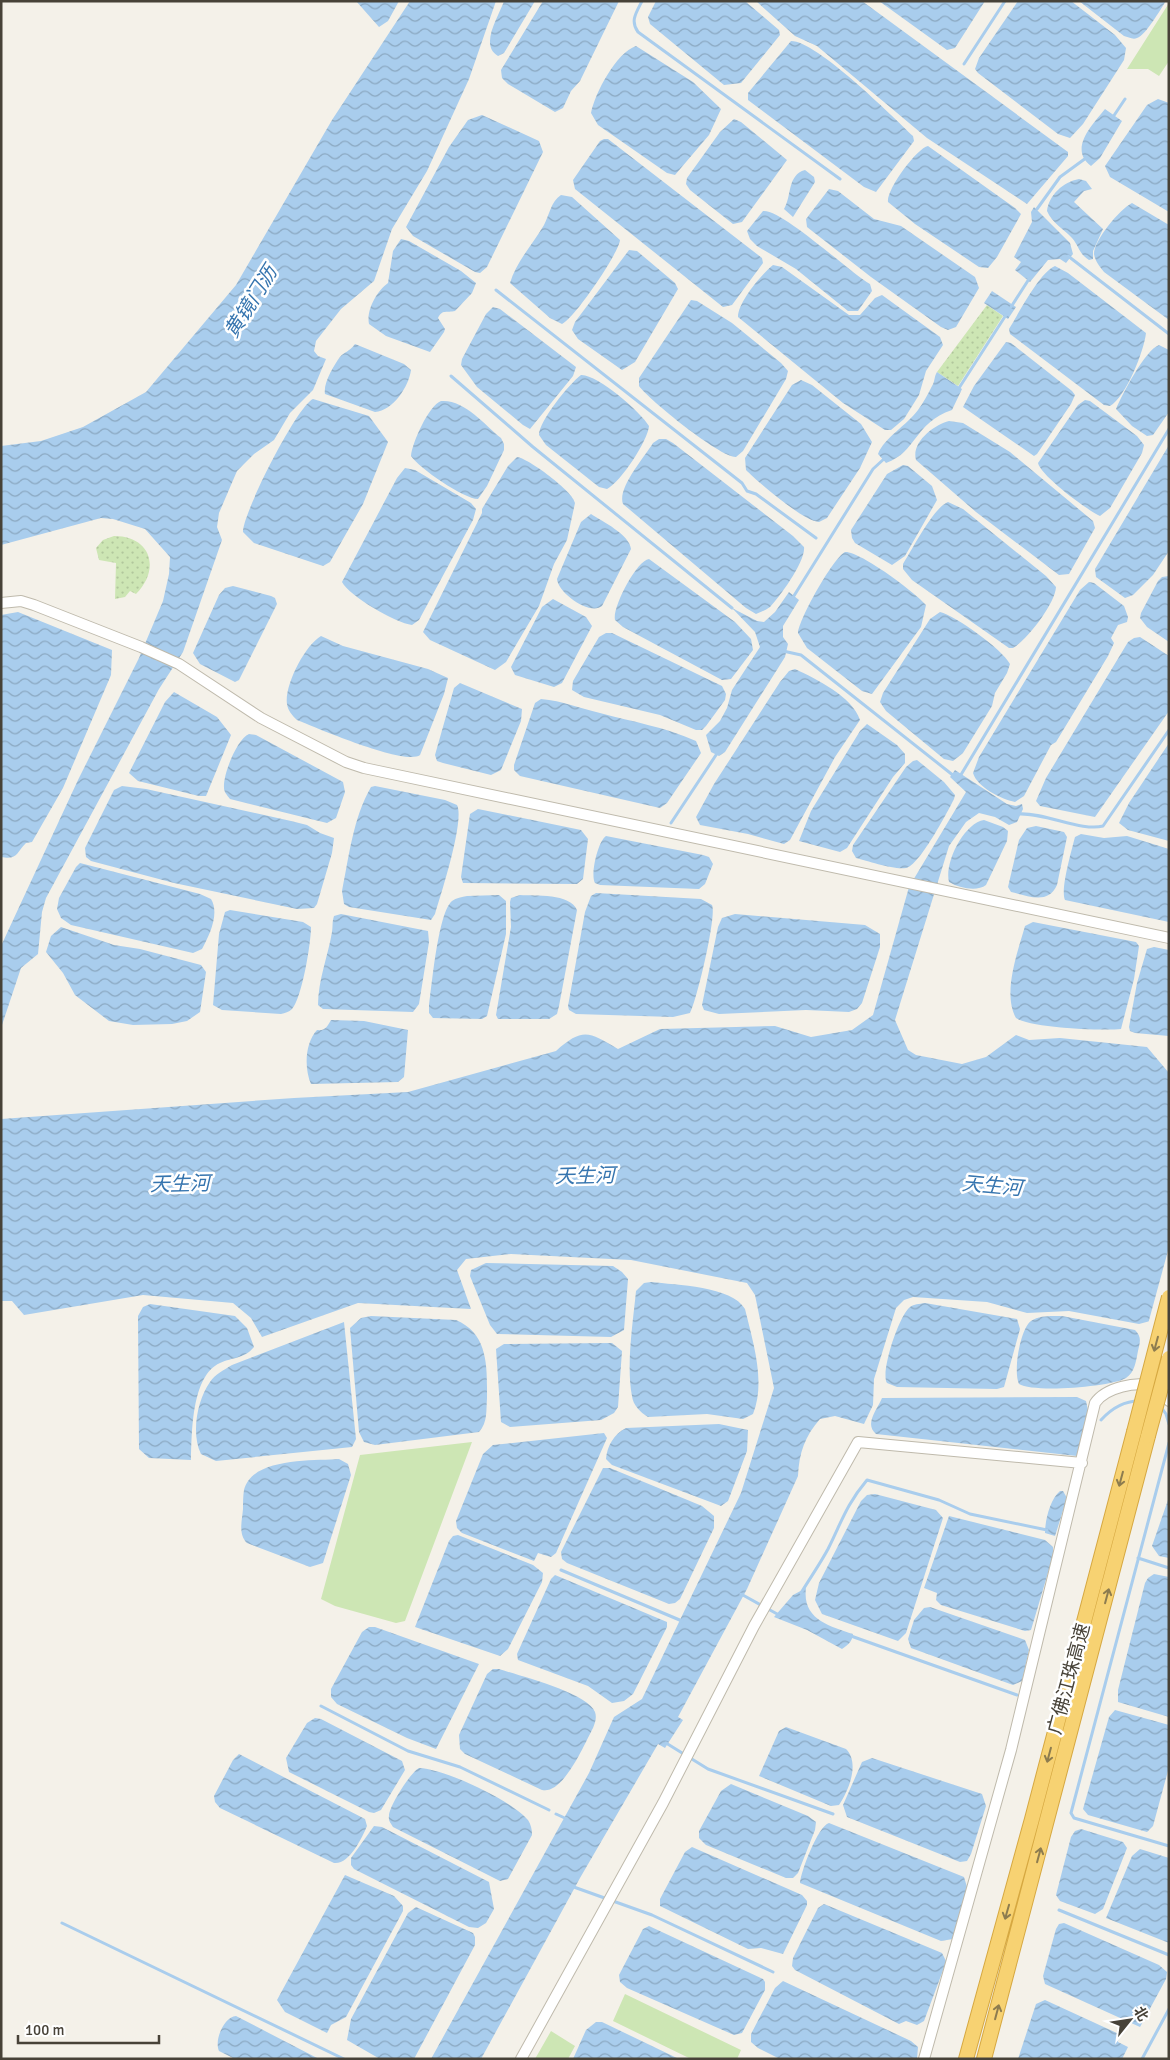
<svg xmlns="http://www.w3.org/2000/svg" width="1170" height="2060" font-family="Signika,'Noto Sans SC',sans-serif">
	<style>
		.grass { fill: url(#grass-dots) }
		.garden { fill: #cde6b4 }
		.water { fill: url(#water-waves) }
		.pier { fill: #f4f1e9 }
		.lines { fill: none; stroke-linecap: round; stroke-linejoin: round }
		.stream { stroke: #a9cded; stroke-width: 3 }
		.minor-casing { stroke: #bfbaac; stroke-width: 12 }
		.highway-casing { stroke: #d6a841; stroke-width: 16 }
		.minor { stroke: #fff; stroke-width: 10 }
		.highway { stroke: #f7d272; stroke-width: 14 }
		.highway-bridge-casing { stroke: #d6a841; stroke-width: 16; stroke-linecap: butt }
		.highway-bridge { stroke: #f7d272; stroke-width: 14 }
		.oneway { stroke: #8d7c4f }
		.labels { text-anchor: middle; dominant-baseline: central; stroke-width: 5; stroke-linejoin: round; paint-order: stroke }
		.street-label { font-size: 19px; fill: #474238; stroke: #fff }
		.water-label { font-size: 20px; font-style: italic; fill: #3675af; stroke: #fff }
	</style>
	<defs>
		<pattern id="grass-dots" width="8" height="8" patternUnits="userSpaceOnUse" patternTransform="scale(1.25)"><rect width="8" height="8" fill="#cde6b4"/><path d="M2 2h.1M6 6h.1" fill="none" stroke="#b1c69c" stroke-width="1.8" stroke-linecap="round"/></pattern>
		<pattern id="water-waves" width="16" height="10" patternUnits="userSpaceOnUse" patternTransform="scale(1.25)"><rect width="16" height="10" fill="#a9cded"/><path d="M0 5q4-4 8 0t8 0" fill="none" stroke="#8ba8c1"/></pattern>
	</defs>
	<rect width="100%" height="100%" fill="#f4f1e9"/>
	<path class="grass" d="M987,305L1003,316L958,386L937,372Z
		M114,536C151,536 161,569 136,594L130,591L125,597L115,599L116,563L99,560L96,548L103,540Z"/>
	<path class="garden" d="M1169,3V61L1159,76L1148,69H1127Z
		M472,1442L405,1621L396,1623L335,1606L321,1599L360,1455Z
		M625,1994L741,2050L737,2059H691L613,2021Z
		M551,2031L575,2046L568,2059H535Z"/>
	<path class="water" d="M356,1H399L388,21L379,27Z
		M410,1H496L469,79L427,171L392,229L374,281L341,309L316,341L314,351L318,356L326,359L313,390L290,413L274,440L254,454L237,471L219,513L217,527L222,540L183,652L159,689L46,898L42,912L38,954L21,968L1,1028V946L78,780L139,658L163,601L169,574L170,557L145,529L113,519L101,518L1,545V446L41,441L83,427L146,392L236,285L332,120Z
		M504,1H535L504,53L498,56C479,45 499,16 504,1Z
		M543,1H619L580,81L571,91L563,108L555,112L508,84L502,78L501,70Z
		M656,1H745L779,30L780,35L741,83L724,85L650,24L648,17Z
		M756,1H862L1068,152V156L1027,204L927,138L817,46L795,36Z
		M879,1H985L955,48L947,50Z
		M1018,1H1071L1115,35L1126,48L1124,60L1083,124L1070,138L1058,134L978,73L975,69L979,58Z
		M1079,1H1166C1160,10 1146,35 1137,38C1133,40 1128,37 1124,36Z
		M791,41C817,41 892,116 913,136L914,141L876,192L864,187L748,100V93Z
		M636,46L693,82L721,109L709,135L675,175L667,173L598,125L591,113C595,93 616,53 636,46Z
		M1158,99L1169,103V212L1110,177L1105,166L1147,105Z
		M1105,109L1122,121L1100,158L1091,166C1068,149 1093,124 1105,109Z
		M482,115L539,141L543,152L487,267L480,273L475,272L413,236L406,227L449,147L468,120Z
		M734,119L741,122L787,160L742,222L733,224L690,190L686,184L687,178L720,132Z
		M604,139H608L762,258L763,263L732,305L723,307L575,189L573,180L600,141Z
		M928,146L1015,208L1021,214L997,257L988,268L979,267L915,224L888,202C886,190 917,148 928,146Z
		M805,170L814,177L815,182L793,217L784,209C792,196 787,175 805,170Z
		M1079,179L1086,181L1092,189L1084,191L1074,202L1103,229L1093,251V259L1089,260C1079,254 1079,246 1072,238C1064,229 1052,223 1047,211C1049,195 1063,182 1079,179Z
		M829,189L838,191L874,219L901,226L975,277L979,288L956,327L948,330L941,327L871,277L807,227L806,219Z
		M561,195L572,197L620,240C619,253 574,319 562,324L550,318L510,283C516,262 533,244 544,225C549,216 551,201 561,195Z
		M1132,203L1169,225V320L1104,272C1100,267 1095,261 1094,254C1094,240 1120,209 1132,203Z
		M1034,207L1070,243L1073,254L1066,263L1060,259L1048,260L1030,282L1015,270L1021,262L1014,257L1032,222L1031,212Z
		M763,211C782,209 849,272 870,284L872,291L858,311H848L796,269L757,246L750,239L747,231Z
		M401,239L409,241L461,271L476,283L472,293L455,311C447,313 442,309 438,318L445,329L444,332L430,352L386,336L369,324C366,310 377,291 388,283L393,251Z
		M629,250L637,251L675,283L678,289L635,362L622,370L578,339L572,330L575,322Z
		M773,265L782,267L849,315H860L875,298L882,295L940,337L943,345L926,371L919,395L904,419L891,430H885L843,403L738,317C738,302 762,274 773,265Z
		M1055,266L1068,273L1146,333C1144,351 1126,397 1110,406L1104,405L1010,334L1009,329C1019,313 1039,273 1055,266Z
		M992,291L1016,307L1008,319L984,303Z
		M691,300L697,301L732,323L781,363L788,371L786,379L743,451L736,457C721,458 649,400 639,386V378Z
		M493,307L500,309L576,367L573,376L530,429L523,425L477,387L461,365L462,359L486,314Z
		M1006,342L1011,343L1072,391L1075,395L1071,404L1037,454L1034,456L963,407L974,386Z
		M355,344L404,364L411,370C409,386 393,411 375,412L325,394C323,383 334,365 340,357C344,352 349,352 355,344Z
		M1159,345L1169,350V412L1153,435L1147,436L1132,426L1116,409C1122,395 1145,350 1159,345Z
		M937,372L962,389L952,410C914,423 917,452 886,463L878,454C884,438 907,425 918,410C923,403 928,394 932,386C935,381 934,377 937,372Z
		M581,375C597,374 641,412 649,426C648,440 621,482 607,489L599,487L546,445L539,435C539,421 569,384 581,375Z
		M801,380L812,385L861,424L872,442L860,468L827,518L819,522C803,521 758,482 746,470L745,458L792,385Z
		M313,399L369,416L388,442L363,504L330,562L323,566L254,543L243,532C242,515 297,406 313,399Z
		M1085,400L1090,401L1137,436L1144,445L1142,453L1110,508L1100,516C1087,510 1041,476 1038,463L1078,405Z
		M441,401C464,399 484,424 501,438L504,444V450L487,486L478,499C464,499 419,468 411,456C412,443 429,405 441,401Z
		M949,421L963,423L1010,452L1093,521L1095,528L1069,574L1059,575L976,512L916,460C911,442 934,425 949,421Z
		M659,439H666L673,443L793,536L804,547C806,561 779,598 770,607C766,610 761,612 756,614L746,608L623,504C617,488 644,458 653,443Z
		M1169,445V551L1153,575L1133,595L1125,598L1096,577L1095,569Z
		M517,457C528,458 574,492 575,503L567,540L554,564L539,606L506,662L495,670L430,640L423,632L482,513V509L508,466Z
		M903,465L908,466L932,486L937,500L905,556L892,565L855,543L852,538L851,530L887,474Z
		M405,468L415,470L471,503L476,509L473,520L419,620L412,625C396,623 349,596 342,582L397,478Z
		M948,502L963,509L1046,576L1056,587C1055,604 1027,640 1013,648H1009L912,580L903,569V564C912,550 933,508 948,502Z
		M591,514C602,521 630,535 631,549L602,606C590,616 558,593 557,579L581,522Z
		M845,552C860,551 916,593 926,605L921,627L872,694L862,691L807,648L798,633C799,619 833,558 845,552Z
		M649,559L735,622L751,639L753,650L731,679L722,680L623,627L615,620C612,608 636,561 649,559Z
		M1169,576V642L1147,627L1140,618L1141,613L1158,581L1162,577Z
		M1089,582L1094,583L1124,606L1128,617L1127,622L1118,625L1111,638L1114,643L1108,656L1056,742L1051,745L1024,796L1015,802C1001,799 977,787 973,773L979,757L1080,590Z
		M233,586L271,596L275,598L277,604L239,680L235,682L200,664L193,653L219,595L225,588Z
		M789,592L799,600L783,626V637L788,644L785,657L725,752L719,756L711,752L706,735L720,721L727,708L732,690L760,647L755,632L732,608L757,621L764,622L775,612Z
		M553,599L586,617L592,626L562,683L554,687L515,675L511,667L542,607Z
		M18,612L112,650L111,675L63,788L32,842L26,843C16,853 18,860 1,857V615Z
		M940,612C956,616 1002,649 1010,664L1007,673L995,693L992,706L963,753L953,761L944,759L886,711L880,702L883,693L930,619Z
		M606,633H612L722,686L726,694L725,700L706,726L702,730H696L660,715L584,697L572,690L573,681L599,637Z
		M321,636L343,646L428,669L448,678L444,694L420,755C405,766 317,728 297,720C292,715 288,711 287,704C284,686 305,645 321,636Z
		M1140,637L1169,656V711L1095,817L1040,806L1036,801L1046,778L1128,642L1134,638Z
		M795,669C816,679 852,696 860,720L835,757L790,840L784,844L748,834L700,825L696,817L714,784L780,682L789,671Z
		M460,683L522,709L521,721L501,770L491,775L443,763L437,761L435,755L454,688Z
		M174,692L217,717L231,735L206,796H199L138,781L129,773L165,702Z
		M541,699C563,701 579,708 600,713C633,722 665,727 696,741L701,753L667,803L660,808L520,776L514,770V765L535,703Z
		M867,724L897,745L905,754V763L893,777L847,848L840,852L799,841L811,811L860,731Z
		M249,734L256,735L343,782L345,792L336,818L327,823L230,799C227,795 224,792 224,788C223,774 237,739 249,734Z
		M1169,743V841L1128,830L1119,823L1129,803Z
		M917,760L944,782L955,795L954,799C947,813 919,866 906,868C894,870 868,861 856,858L852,851L853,845L906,767L913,761Z
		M955,770L1007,804L1016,806L1022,804L1023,809L1017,822L1009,825L995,817L979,813L966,822L949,846L895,1020L908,1050L916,1055L962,1064L986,1057L1016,1035L1029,1040L1060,1038L1147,1047L1169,1073V1316L1139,1324L1069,1311L1027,1313L987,1302L913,1297L904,1300L896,1308L874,1379L873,1405L864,1424L835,1416L820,1419C805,1436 799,1453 798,1476L747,1589L678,1717L683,1720L665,1748L658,1744L580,1878L481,2059H431L589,1773L614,1717L642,1699L741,1493L774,1388L755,1295L747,1283L631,1260L511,1254L466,1259L457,1270L471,1309L358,1303L262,1337L251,1318L233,1303L143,1295L24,1315L12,1301H1V1119L294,1098L408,1092L556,1051C583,1027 589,1032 618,1049L660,1029L775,1026L811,1037L852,1030L873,1015L909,887L966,792L950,777Z
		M122,786L146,789L291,821L307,825L320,833L334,838L332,853L317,904L314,908L297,909L174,883L91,861L86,857L85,848L114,790Z
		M375,786L445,800L457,805C465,820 441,894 435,914L431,920L349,907L344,904L342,891C349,857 353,818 371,787Z
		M478,809L581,830L588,839L583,879L577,884L463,883L461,877L470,814Z
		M984,820L1003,827L1008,831L1007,841L986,885C977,892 959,888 949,882C944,863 964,823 984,820Z
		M1036,826L1064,832L1067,837L1057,885C1048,905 1029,896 1011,892L1008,887L1019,840L1027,828Z
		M1081,834L1104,838L1127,836L1169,849V922L1065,900C1060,890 1072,849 1075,837Z
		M606,836L703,855L709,857L713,864L705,884L699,889L600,885L595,883C590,875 598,841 606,836Z
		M80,863L200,894L211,899C220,914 209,936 202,949L193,953L71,925L61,918L57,909L59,898L76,867Z
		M596,893L701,899L712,905C717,915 697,1000 690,1013L673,1017L576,1014L569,1010L568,1006L585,912L591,896Z
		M520,895C535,896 570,893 577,910L559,1006L557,1014L549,1019H498L496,1015L511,927L510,902L511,898Z
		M467,896L499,895L506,901V934L487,1016L482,1019L433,1018L429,1013V1006C432,985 438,913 452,901C456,898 462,897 467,896Z
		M230,910L303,922L311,927C311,943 302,998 292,1009C289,1012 285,1013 281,1014L222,1010L213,1005L219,934L225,912Z
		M341,914L428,931L429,942L419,1004L413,1012L323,1009L318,1005C318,980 328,956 332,932C333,926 332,922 334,916Z
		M735,914L865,925L880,934V947L862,1003L857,1009L849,1012L806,1010L719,1014L704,1010L702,1005L718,927L722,918Z
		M1033,922L1136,942L1139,946L1134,979L1121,1029C1103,1031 1030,1028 1016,1018C1002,993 1018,951 1025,926Z
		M61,927L114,945L140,949L201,965L206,972L200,1012L187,1021L172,1024L133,1025L109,1021L75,995L63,973L46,952L51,936Z
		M1154,947L1169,950V1036L1135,1033L1130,1031L1129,1027L1137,983L1147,949Z
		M331,1020L364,1021L408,1030L404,1077L398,1082L311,1084C304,1068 305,1043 317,1030C325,1031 327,1027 331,1020Z
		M486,1263L613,1266L622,1272L628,1279L624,1330L611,1337L497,1334L490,1325L470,1276L471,1270Z
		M651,1282C676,1285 732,1286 745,1309C753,1342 766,1382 753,1414L743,1419L707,1414L648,1417C640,1412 633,1405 632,1396C626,1366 633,1322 636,1291L644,1283Z
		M925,1303L1017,1319L1020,1329L1004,1387L997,1389L897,1387L887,1383C880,1373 899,1315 910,1307C914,1304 919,1304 925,1303Z
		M150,1304L235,1316L247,1328L254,1347C244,1359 233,1357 220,1363C191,1376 192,1434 191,1460L149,1458L139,1449L138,1316L143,1307Z
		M371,1316L456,1320C489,1334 487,1368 487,1398C486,1410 488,1422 479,1432L375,1445L364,1442L359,1432L350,1328L361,1318Z
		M1062,1316L1135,1330C1142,1337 1140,1342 1138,1351C1136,1361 1135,1372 1126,1378C1111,1387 1033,1393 1019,1384C1013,1372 1020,1329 1031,1321C1040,1315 1051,1316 1062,1316Z
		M344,1322L356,1439L352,1447L216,1461L201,1454C191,1434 197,1400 210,1382C215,1374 224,1370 232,1365Z
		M612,1343L622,1351L618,1407L614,1413L601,1420L510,1427L501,1422L496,1349L504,1344Z
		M1077,1397L1086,1401L1088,1410L1077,1456L876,1434C864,1424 877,1410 882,1398Z
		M719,1424L748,1430L747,1451L728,1501L721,1506L612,1465L606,1459C607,1446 614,1434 626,1428Z
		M604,1433L607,1438L556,1553L551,1557L538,1553L534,1561L462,1533L457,1528L456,1521L483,1454L493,1445Z
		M339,1459L348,1464L351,1475L323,1563L310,1567L247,1543C238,1534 242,1521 243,1509C243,1503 243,1496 244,1490C252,1457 314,1461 339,1459Z
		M603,1468H610L702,1506L714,1516V1528L680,1599L675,1603L669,1604L567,1563L562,1559L561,1552Z
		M1060,1491H1063L1067,1498L1055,1536L1045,1533C1045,1521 1050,1499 1060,1491Z
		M875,1494L936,1510L943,1518L906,1633L898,1641L822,1614L815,1600L819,1583L861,1501L867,1495Z
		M1169,1497V1558L1159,1556L1152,1546Z
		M949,1516L1045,1540L1053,1547V1556L1031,1630L1025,1631L941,1605L936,1600L937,1593L924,1588Z
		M458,1535L533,1565L543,1573L542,1582L508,1649L500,1656L415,1627L449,1541L453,1536Z
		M1154,1574L1169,1577V1717L1118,1702V1690L1145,1583L1148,1578Z
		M555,1575L667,1622V1627L633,1694L624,1701L612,1703L588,1686L518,1660L517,1654L551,1579Z
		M806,1588C802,1619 829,1626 853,1634C852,1642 848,1645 842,1649L807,1630L774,1617L793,1595Z
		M930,1607L1025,1640L1029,1650L1022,1681L1013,1685L911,1648L908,1639L914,1620L924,1608Z
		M369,1627H375L479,1664L436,1749L407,1738L337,1704L331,1697V1689L362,1632Z
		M493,1669H499C520,1676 588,1693 595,1712C597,1718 595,1723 593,1728C584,1745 563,1795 542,1790L465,1754L460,1749L459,1735L487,1674Z
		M1115,1710L1169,1725V1767L1153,1826L1147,1832L1088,1815L1083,1809L1109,1717Z
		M315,1718L321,1719L402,1761L405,1770L381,1810L374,1813L369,1812L289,1772L286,1758L307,1723Z
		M786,1727L846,1749C860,1763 849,1790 839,1805L831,1806L759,1776L779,1731Z
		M239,1754L365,1819L367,1826C362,1838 349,1865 334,1863L220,1808L215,1802L214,1796L233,1760Z
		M872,1758L982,1794L986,1806L971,1854L967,1861L960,1862L847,1817L843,1805L862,1762Z
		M419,1768C445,1769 511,1800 528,1820C531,1825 532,1829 532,1835L508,1879L500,1881L496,1879L393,1827C391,1823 388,1821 389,1816C389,1806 411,1772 419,1768Z
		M731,1784L808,1816L816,1822L815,1830L798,1873L793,1878H786L706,1845L699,1838V1831L721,1791Z
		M829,1823L964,1877L967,1887L953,1939L941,1941L800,1883C801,1871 818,1826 829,1823Z
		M374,1826L382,1827L489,1882L494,1909L486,1923L478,1928L469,1927L354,1869L351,1865V1858Z
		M1081,1829L1123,1842L1127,1848L1103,1909L1095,1914L1060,1901L1056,1895L1071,1837L1075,1831Z
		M692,1847L802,1895L807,1901V1905L783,1954L761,1948L748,1949L660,1906V1899L685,1852Z
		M1140,1849L1169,1858V1943L1106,1918L1132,1856Z
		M345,1875L394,1896L403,1906V1911L346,2017L331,2025L327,2033L285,2012L277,2000Z
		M824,1904L942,1953L946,1961L945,1965L924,2021L917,2025L906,2021L899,2024L795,1970L792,1966L793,1958L818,1908Z
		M416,1907L473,1933L475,1937V1945L414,2059H380L347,2040L351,2019L408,1913Z
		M1064,1923L1159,1965L1167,1972L1166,1979L1140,2027L1045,1984L1043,1976L1056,1929L1059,1924Z
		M649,1926L763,1979L765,1982V1990L742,2033L734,2035L627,1988L620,1982L619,1975L643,1929Z
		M783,1981L911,2041L918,2047L917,2059H780L758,2048L751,2042V2034L775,1988Z
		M1045,2000L1119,2034L1118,2042L1128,2047L1122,2059H1018L1036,2004Z
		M236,2016L319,2059H235L219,2051C214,2040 224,2017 236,2016Z
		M596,2022H602L679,2059H573L586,2030Z"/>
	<path class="pier" d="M1169,1247V1319L1148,1324Z"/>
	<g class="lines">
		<path class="stream" d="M642,1C636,13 630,21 638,32L840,179
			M964,64L1005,1
			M1113,117L1125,99
			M1037,209L1060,177L1086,158
			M1068,256L1169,334
			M496,290L742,483L747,491L756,494L816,538
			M1011,307L1029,279
			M451,376L533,447L732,608
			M959,388L1006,315
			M792,599L873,469L885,458
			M783,651L801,655L954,776
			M959,778L1169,429
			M1018,814C1044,812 1082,832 1103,826L1169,730
			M671,823L718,752
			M1161,1407L1166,1414L1169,1424
			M1101,1420C1111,1409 1123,1401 1139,1401
			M1169,1443L1071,1813L1074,1818L1169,1846
			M1138,1558L1169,1568
			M561,1570L682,1621
			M801,1593C810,1578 820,1564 828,1549C842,1521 846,1505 867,1480L939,1500L970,1514L1047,1530
			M741,1594L779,1615
			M851,1636L1017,1695
			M321,1706L408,1751L460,1767L549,1810
			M666,1743L708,1769L833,1814
			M556,1814L567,1819
			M571,1886L652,1915L773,1972
			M1059,1910L1169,1955
			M62,1923L344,2059
			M1142,2059L1169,2009"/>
		<g class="minor-casing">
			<path id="minor" d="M1,603L21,601L34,605L141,647L179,664L261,718L346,762L364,768L1169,938
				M521,2059L663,1803L754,1626L858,1442L1082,1463
				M924,2059L1011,1750L1095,1403C1105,1388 1137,1380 1154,1387C1160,1389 1165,1396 1169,1401"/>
		</g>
		<g class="highway-casing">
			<path id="highway" d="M966,2059L1032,1819L1134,1432
				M984,2059L1148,1436"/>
		</g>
		<use href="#minor" class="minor"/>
		<use href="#highway" class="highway"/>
		<g class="highway-bridge-casing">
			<path id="highway-bridge" d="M1134,1432L1169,1297
				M1148,1436L1169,1358"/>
		</g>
		<use href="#highway-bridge" class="highway-bridge"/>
	</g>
	<defs><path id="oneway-shaft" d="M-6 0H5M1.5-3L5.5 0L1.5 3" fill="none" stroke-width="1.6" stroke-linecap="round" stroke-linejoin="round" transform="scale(1.25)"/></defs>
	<g class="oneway">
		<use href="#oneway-shaft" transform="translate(1156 1344) rotate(105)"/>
		<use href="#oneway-shaft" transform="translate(1121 1479) rotate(105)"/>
		<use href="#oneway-shaft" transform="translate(1107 1596) rotate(-75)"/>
		<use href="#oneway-shaft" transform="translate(1049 1755) rotate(105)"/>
		<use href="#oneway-shaft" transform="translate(1039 1855) rotate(-75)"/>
		<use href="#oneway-shaft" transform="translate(1007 1912) rotate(106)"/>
		<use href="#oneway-shaft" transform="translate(997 2012) rotate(-75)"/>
	</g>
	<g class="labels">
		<g class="street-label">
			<text transform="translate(1069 1679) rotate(-75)">广佛江珠高速</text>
		</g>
		<g class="water-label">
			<text transform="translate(251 302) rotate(-58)">黄镜门沥</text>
			<text transform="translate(585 1176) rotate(-1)">天生河</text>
			<text transform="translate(180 1184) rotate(-1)">天生河</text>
			<text transform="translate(992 1186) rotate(5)">天生河</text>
		</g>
	</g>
	<rect width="1170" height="2060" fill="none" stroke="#474238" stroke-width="5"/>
	<g transform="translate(1130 2020) rotate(60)" stroke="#ffffff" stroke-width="4" paint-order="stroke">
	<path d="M0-4L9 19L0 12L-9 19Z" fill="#474238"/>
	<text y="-8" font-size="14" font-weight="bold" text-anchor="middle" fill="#474238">北</text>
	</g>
	<path d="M18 2035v8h141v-8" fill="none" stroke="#474238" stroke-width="2.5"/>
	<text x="25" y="2035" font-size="15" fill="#474238" stroke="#ffffff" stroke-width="4" paint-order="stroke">100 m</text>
</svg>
